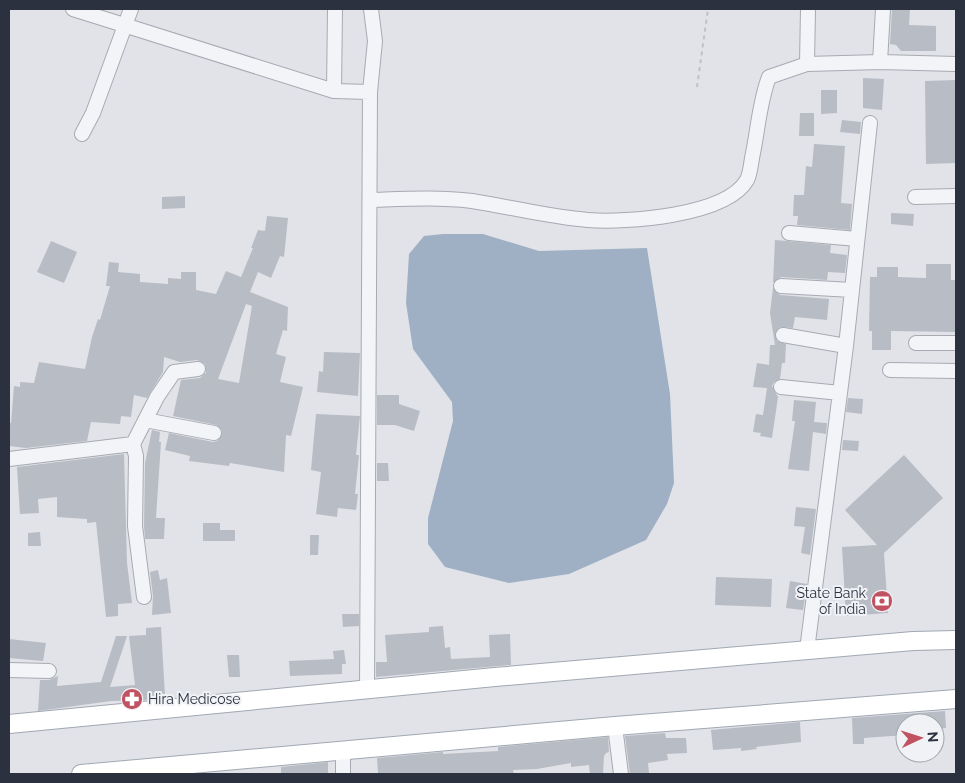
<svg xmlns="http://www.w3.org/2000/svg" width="965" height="783" font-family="Raleway,sans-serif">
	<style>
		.water { fill: #9fb0c4 }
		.building { fill: #b8bcc4; fill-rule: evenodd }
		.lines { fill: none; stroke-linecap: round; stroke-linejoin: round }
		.minor-casing { stroke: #a7aab2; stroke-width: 16 }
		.major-casing { stroke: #a1a8b2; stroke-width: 20 }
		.path { stroke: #bfc1c7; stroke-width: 2; stroke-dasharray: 4 4; stroke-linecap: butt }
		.minor { stroke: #f3f4f7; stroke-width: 14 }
		.major { stroke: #fff; stroke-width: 18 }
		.labels { text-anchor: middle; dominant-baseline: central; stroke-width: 4; stroke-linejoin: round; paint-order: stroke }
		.poi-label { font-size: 14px; fill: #2b313e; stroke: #f0f2f6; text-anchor: end }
	</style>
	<rect width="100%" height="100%" fill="#e1e3e8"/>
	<path class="water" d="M443,234H483L539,251L647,248L670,394L674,483L667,504L646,540L569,574L509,583L445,567L428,544V518L453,421L452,402L413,349L406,303L409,254L424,236Z"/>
	<path class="building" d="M892,9H910L909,25L936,26V51H901L896,45L890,44Z
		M863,78L884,79L882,110L863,108Z
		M956,80V163L926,164L925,81Z
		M821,90H837V113L821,114Z
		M800,113H814V136H799Z
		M842,120L861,122L860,134L840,132Z
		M814,144L845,146L841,203L852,204L850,230L797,225L798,216H793L794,195H804L806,166L812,167Z
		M185,196V208L162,209V197Z
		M891,213L914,214L913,226L891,224Z
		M267,216L288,218L284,257L280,256L271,278L258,272L250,292L288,307L287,331L283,330L276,354L286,357L280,382L303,387L291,436L286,435L284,472L230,463L229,466L189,461L190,456L165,450L169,433L213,442L217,441L222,435V430L216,425L173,416L181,380L200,378L206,373L205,364L197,360L180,362L164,357L163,372L147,398L134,395L131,417L121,416L120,424L91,422L87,441L26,448L9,446V423H11L14,386L20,387V382L34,383L39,362L85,369L92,337L98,319L100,320L110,286H106L109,262L119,263L118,272L140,274V282L168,284V278L181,279V272H196V290L216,294L226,271L241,277L253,248H251L258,230L265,231ZM246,304L252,306L239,383L218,379Z
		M775,240L831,245L830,253L847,255L845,273L828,272L827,280L781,277L773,283Z
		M51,241L77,252L64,283L37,272Z
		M926,264H951V280H956V332L891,331V350H872V331H869L870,277H877V267H898V277L926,278Z
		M773,288L780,295L829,299L827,320L795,317L793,328L780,327L775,333L777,341L786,344L785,363H782L780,379L774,382L772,386L778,397L772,438L760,436L761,433L753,432L756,414L763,415L767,388L753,387L757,363L769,365L770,345H775L770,313Z
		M324,352L360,353L358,396L317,392L319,371L323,372Z
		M377,395H399V404L420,411L414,431L395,425H377Z
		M848,398L863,399L862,414L846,412Z
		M794,400L816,402L814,422L827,423L826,434L813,432L809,471L788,469L795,421H792Z
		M316,414L360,416L356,455H359L355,494H358L356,510L338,508L337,517L316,514L321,472L311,470Z
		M152,430L160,432L159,442H161L156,518H165L164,539H145L144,526L145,463Z
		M843,440L859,441L858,451L842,450Z
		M124,454L127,563L132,603L118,604V616L106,617L96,522L87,523V519L57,517V497L38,499L39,513L20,514L17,467Z
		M904,455L943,498L884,553L888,613L846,616L842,547L877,545L845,510Z
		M377,463H388L389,481H377Z
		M796,507L816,509L810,555L801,553L805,527L794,526Z
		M203,523H220V530H235V541H203Z
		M40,532L41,546H28V533Z
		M310,535H319L318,555H310Z
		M158,570L160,580L167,578L171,613L152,615L153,596L150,572Z
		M716,577L772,579L771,607L715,605Z
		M790,581L807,584L803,610L786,608Z
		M342,614H359V626L343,627Z
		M443,626L445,648L450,647L451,659L490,657L489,635L510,634L511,665L376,677V662H387L385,635L429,632V627Z
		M161,627L165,696L149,697V700L111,701L38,711L40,680H49L58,676L57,686L101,682L116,636H127L110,687L135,685L129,636L146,635V628Z
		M9,639L46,643L43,661L9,658Z
		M344,650L346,664H342V674L290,676L289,661L334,659L333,651Z
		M227,655H239L240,677H229Z
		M945,711L946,728L935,729V723H905V735L864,738V744H853L852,718Z
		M800,722L801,742L756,747L757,749L741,751V748L713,750L711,730Z
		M665,733L666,738H686L687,753L667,754L668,760L648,763L649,773L630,774L625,736Z
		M608,737L609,752L606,753L604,756L603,774H590L589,765L571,767V763L537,769L513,770L514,774L378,773L377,758L443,752V754L498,751V747Z
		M328,762V774H281V767Z"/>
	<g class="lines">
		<g class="minor-casing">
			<path id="minor" d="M73,9L334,91L370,92
				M880,62L883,9
				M807,64L808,9
				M334,91L335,9
				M82,134L93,113L131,9
				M915,197L956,196
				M370,200C404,199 438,197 472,201C511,207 549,217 588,220C626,223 726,216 747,180C750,174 751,165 752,158C758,131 759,103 769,77L807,64L880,62L956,64
				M789,233L857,239
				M781,286L852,290
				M783,335L846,346
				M916,343H956
				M890,370L956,371
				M781,387L840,393
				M145,420L214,433
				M133,444L136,456L135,526L144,597
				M9,459L133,444L157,397L174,372L198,369
				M807,650L846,346L870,123
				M9,670L49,671
				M367,689L370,92L375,41L371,9
				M615,726L621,774
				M343,752V774"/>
		</g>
		<g class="major-casing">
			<path id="major" d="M9,724L495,677L913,641L956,640
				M81,774L615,726L956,699"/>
		</g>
		<path class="path" d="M697,87L708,9"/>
		<use href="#minor" class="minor"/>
		<use href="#major" class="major"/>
	</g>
	<defs>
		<g id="bank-disc" transform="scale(1.125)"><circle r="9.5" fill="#c05261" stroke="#f0f2f6"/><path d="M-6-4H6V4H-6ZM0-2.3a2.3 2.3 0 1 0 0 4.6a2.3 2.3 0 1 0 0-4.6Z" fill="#fff"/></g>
		<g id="pharmacy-disc" transform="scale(1.125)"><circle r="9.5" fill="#c05261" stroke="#f0f2f6"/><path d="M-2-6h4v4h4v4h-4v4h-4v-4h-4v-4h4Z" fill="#fff"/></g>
	</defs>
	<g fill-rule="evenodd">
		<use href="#bank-disc" x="882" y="601"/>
		<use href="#pharmacy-disc" x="132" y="699"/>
	</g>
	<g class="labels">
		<g class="poi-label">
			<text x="866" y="593">State Bank<tspan x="866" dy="16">of India</tspan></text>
			<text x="148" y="699" text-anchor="start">Hira Medicose</text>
		</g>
	</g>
	<rect width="965" height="783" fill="none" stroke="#2b313e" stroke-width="20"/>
	<g transform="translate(920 738) rotate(86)"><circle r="24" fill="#f0f2f6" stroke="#a1a5ac"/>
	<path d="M0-4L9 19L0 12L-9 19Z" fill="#c05261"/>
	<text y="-8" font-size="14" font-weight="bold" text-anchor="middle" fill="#2b313e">N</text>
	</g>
</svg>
